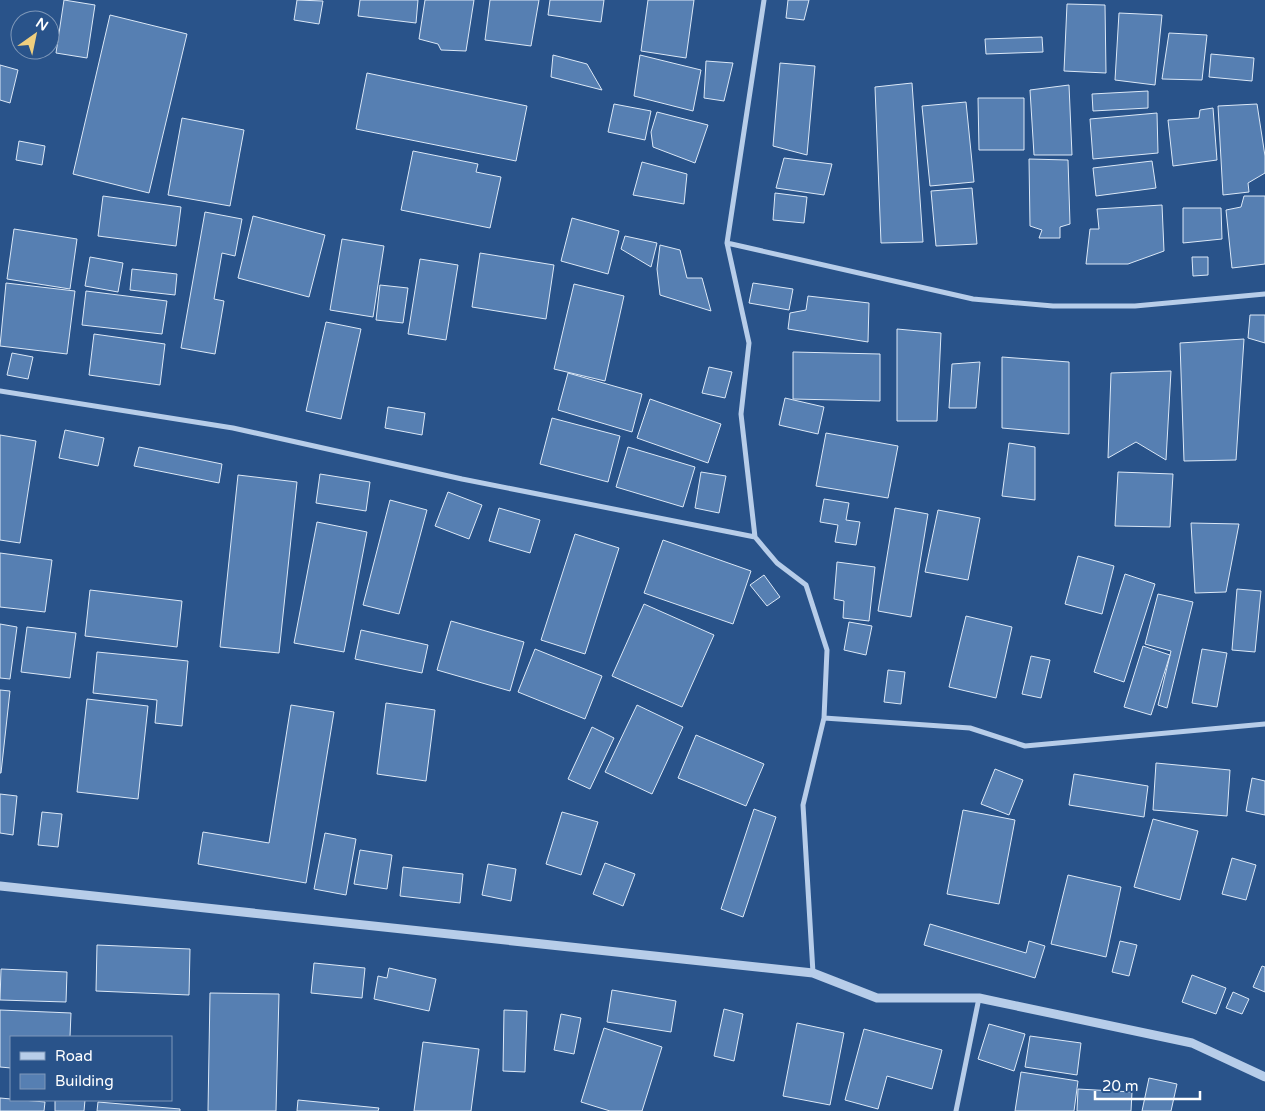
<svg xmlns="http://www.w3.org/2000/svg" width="1265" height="1111" font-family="'Varela Round',sans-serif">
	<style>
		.building { fill: #567fb2; stroke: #dbe8f7 }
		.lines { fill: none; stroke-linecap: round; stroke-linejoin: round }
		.minor { stroke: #b7cde9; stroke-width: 5 }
		.tertiary { stroke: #b7cde9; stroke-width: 9 }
	</style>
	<rect width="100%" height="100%" fill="#29538a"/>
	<path class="building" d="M64,0L95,5L87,58L56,53Z
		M297,0L323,1L319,24L294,20Z
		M360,0H418L416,23L358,16Z
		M425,0H474L466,51L441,50L438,44L419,39Z
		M490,0H539L531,46L485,40Z
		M550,0H604L601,22L548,15Z
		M648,0H694L686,58L641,51Z
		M788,0H809L804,20L786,18Z
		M1067,4L1105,5L1106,73L1064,71Z
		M1119,13L1162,15L1155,85L1115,80Z
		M110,15L187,34L149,193L73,174Z
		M1169,33L1207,35L1202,80L1162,79Z
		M1042,37L1043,52L986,54L985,39Z
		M1211,54L1254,58L1252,81L1209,77Z
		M553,55L587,64L602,90L551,77Z
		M640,55L701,70L693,111L634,96Z
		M706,61L733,63L724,101L704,98Z
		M780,63L815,66L807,155L773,146Z
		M0,65L18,70L10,103L0,100Z
		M367,73L527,106L516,161L356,129Z
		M912,83L923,242L881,243L875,87Z
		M1069,85L1072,155H1034L1030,90Z
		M1148,91V108L1093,111L1092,94Z
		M978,98H1024V150H979Z
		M966,102L974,182L930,186L922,106Z
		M614,104L651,111L645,140L608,132Z
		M1257,104L1265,156V173L1248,183L1249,192L1223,195L1218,106Z
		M1213,108L1217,160L1173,166L1168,120L1199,118L1200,110Z
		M657,112L708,125L695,163L653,147L651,132Z
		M1157,113L1158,153L1093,159L1090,119Z
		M182,118L244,130L230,206L168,195Z
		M19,141L45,146L42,165L16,160Z
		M413,151L478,164L476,172L501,177L490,228L401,210Z
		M784,158L832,164L824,195L776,188Z
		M1029,159L1068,160L1070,224L1060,227V238H1039L1042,230L1030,226Z
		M1152,161L1156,188L1096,196L1093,168Z
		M642,162L687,174L684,204L633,195Z
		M972,188L977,244L936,246L931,191Z
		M775,193L807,197L804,223L773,220Z
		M103,196L181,207L176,246L98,236Z
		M1244,196H1265V264L1232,268L1226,210L1241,207Z
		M1162,205L1164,251L1128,264H1086L1090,229H1099L1097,209Z
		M1183,208H1221L1222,239L1183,243Z
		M205,212L242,219L235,256L222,253L214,299L224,301L215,354L181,348Z
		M253,216L325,235L309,297L238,278Z
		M572,218L619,231L608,274L561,261Z
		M14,229L77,239L70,289L7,279Z
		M625,236L657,243L651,267L621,249Z
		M342,239L384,246L373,317L330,310Z
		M660,245L680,250L687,278H702L711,311L660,295L657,269Z
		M480,253L554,265L546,319L472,307Z
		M90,257L123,263L118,292L85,286Z
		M1192,257H1208V275L1193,276Z
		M420,259L458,265L446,340L408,334Z
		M132,269L177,274L175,295L130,290Z
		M6,283L75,291L67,354L0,346Z
		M753,283L793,289L789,310L749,303Z
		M574,284L624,296L605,381L554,369Z
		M380,285L408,288L403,323L376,320Z
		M86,291L167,301L162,334L82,325Z
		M808,296L869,303L868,342L788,329L790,313L806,310Z
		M1250,315H1265V343L1248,338Z
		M326,322L361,329L341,419L306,411Z
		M897,329L941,333L937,421H897Z
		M94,334L165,344L160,385L89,375Z
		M1244,339L1236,460L1184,461L1180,343Z
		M793,352L880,354V401L793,399Z
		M12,353L33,357L28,379L7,375Z
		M1002,357L1069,362V434L1002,428Z
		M980,362L976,408H949L952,364Z
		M709,367L732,372L725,398L702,393Z
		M1171,371L1166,460L1136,442L1108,458L1111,373Z
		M568,373L642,394L632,432L558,410Z
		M785,398L824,407L818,434L779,425Z
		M650,399L721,424L708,463L637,438Z
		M388,407L425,413L422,435L385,428Z
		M552,418L620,436L608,482L540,464Z
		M65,430L104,438L98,466L59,458Z
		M826,433L898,446L888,498L816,486Z
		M0,435L36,441L20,543L0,540Z
		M1009,443L1035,447V500L1002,496Z
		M139,447L222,464L219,483L134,466Z
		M628,447L695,467L683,507L616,487Z
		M701,472L726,476L719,513L695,508Z
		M1118,472L1173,474L1170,527L1115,526Z
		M320,474L370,482L366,511L316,503Z
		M238,475L297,482L279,653L220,647Z
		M448,492L482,505L469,539L435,526Z
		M824,499L849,503L846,520L860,522L856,545L835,542L838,525L820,522Z
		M390,500L427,510L399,614L363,605Z
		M499,508L540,520L530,553L489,541Z
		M895,508L928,514L911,617L878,611Z
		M938,510L980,518L968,580L925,572Z
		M317,522L367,532L344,652L294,643Z
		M1191,523L1239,524L1226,592L1195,593Z
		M575,534L619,548L585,654L541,640Z
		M663,540L751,571L733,624L644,593Z
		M0,553L52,560L45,612L0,607Z
		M1078,556L1114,566L1102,614L1065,604Z
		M837,562L875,567L869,621L843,618L844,601L834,599Z
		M1125,574L1155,584L1124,682L1094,672Z
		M764,575L780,597L767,606L750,585Z
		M1237,589L1261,591L1255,652L1232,650Z
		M90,590L182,601L177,647L85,636Z
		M1158,594L1193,602L1167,708L1158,705L1171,651L1145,644Z
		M644,604L714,635L682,707L612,676Z
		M966,616L1012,627L996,698L949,687Z
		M451,621L524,642L510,691L437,670Z
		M849,622L872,626L866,655L844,650Z
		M0,624L17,627L10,679L0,678Z
		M27,627L76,633L70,678L21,672Z
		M361,630L428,645L422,673L355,659Z
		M1143,646L1170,655L1151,715L1124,707Z
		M535,649L602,676L585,719L518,692Z
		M1202,649L1227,653L1217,707L1192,703Z
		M97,652L188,661L182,726L155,723L157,700L93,693Z
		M1031,656L1050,660L1041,698L1022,694Z
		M888,670L905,672L901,704L884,702Z
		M0,690L10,691L1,773H0Z
		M87,699L148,706L138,799L77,792Z
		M386,703L435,710L426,781L377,774Z
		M291,705L334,712L306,883L198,864L203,832L269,843Z
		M637,705L683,727L652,794L605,772Z
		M592,727L614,738L590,789L568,779Z
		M696,735L764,764L746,806L678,778Z
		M1156,763L1230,770L1227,816L1153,810Z
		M995,769L1023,780L1009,815L981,804Z
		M1074,774L1148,786L1144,817L1069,805Z
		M1252,778L1265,781V815L1246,811Z
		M0,794L17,796L13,835L0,833Z
		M754,809L776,817L743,917L721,909Z
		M963,810L1015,820L999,904L947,894Z
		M42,812L62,814L58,847L38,845Z
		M562,812L598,822L581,875L546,864Z
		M1153,819L1198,831L1180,900L1134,887Z
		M325,833L356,839L346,895L314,889Z
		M360,850L392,855L387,889L354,884Z
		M1232,858L1256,865L1246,900L1222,894Z
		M605,863L635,874L623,906L593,894Z
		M488,864L516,869L511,901L482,895Z
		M403,867L463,874L460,903L400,896Z
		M1068,875L1121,887L1106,957L1051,944Z
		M930,924L1026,953L1029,941L1045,946L1035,978L924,945Z
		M1120,941L1137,945L1129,976L1112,972Z
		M97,945L190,949L189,995L96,991Z
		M314,963L365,968L362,998L311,993Z
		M1262,966L1265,967V992L1253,987Z
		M389,968L436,979L429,1011L374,999L378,976L387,978Z
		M1,969L67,972L66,1002L0,1000Z
		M1192,975L1226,988L1216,1014L1182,1002Z
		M612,990L676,1001L671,1032L607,1022Z
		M1233,992L1249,999L1242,1014L1226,1008Z
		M210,993L279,994L276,1111H208Z
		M724,1009L743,1014L734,1061L714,1056Z
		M0,1010L71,1013L70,1037H11V1068L0,1067Z
		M504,1010L527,1011L525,1072L503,1071Z
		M561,1014L581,1018L574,1054L554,1050Z
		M797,1023L844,1033L830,1105L783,1096Z
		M989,1024L1025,1034L1014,1071L978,1059Z
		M604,1028L662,1047L642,1111H610L581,1102Z
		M864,1029L942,1050L932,1089L887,1076L878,1109L845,1100Z
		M1030,1036L1081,1043L1077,1075L1025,1067Z
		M423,1042L479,1049L471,1111H414Z
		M1021,1072L1078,1081L1074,1111H1015Z
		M1149,1078L1177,1084L1171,1111H1142Z
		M1078,1089L1132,1092L1131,1111H1077Z
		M0,1098L45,1102L44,1111H0Z
		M55,1100H85L84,1111H55Z
		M298,1100L379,1108L378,1111H297Z
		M98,1102L180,1109V1111H97Z"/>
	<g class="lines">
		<path class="minor" d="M764,0L727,243L749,343L741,414L755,537L777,563L806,585L827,650L824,718L803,805L813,973
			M727,243L973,299L1053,306H1135L1265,294
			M0,391L233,428L462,479L755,537
			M824,718L970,728L1025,746L1265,724
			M956,1111L979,998"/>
		<path class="tertiary" d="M0,886L813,973L877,998H979L1192,1043L1265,1077"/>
	</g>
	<rect x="10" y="1036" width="162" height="65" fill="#29538a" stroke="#7f98b9"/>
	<rect x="20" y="1052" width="25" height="8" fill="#b7cde9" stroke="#7f98b9"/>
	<text x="55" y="1061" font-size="15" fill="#ffffff">Road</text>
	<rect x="20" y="1074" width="25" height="15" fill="#567fb2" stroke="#7f98b9"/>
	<text x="55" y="1086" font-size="15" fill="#ffffff">Building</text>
	<g transform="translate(35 35) rotate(33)"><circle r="24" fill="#29538a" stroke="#7f98b9"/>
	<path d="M0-4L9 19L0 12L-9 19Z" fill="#f0cf7e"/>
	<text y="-8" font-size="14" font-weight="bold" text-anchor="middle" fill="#ffffff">N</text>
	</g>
	<path d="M1095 1091v8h105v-8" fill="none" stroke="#ffffff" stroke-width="2.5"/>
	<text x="1102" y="1091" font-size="15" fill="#ffffff" stroke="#29538a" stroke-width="4" paint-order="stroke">20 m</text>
</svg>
